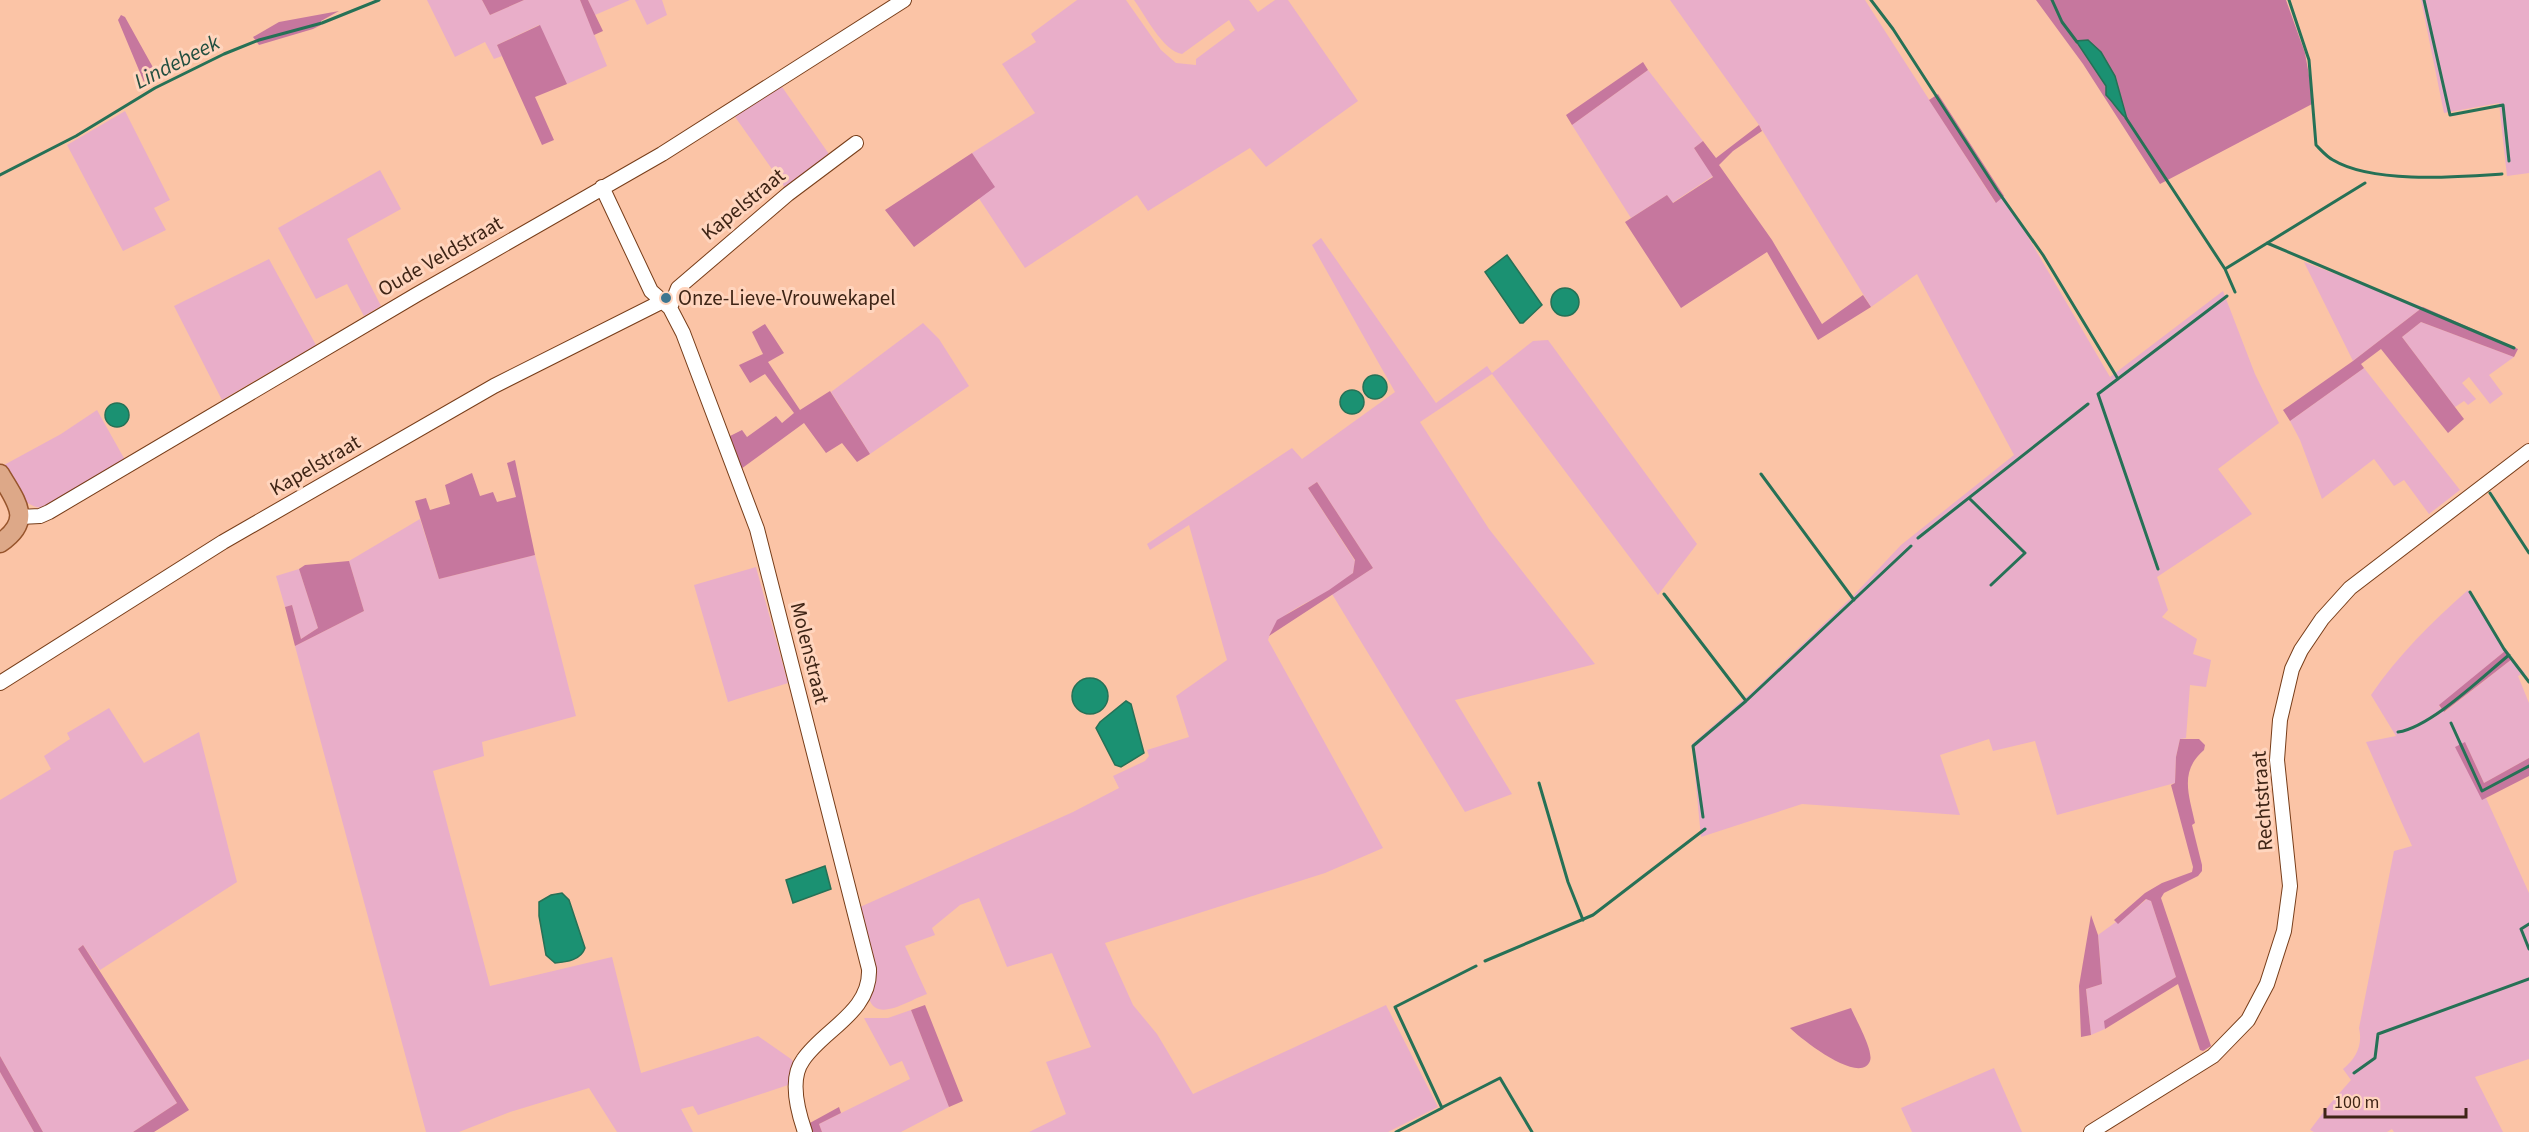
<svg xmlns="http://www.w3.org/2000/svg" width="2529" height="1132" font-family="'Source Sans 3',sans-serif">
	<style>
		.green { fill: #e9aec9 }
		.forest { fill: #c6779e }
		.water { fill: #1b9172; stroke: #267156; stroke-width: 1.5 }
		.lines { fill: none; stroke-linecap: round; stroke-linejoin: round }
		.stream { stroke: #267156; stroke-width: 3 }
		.minor-casing { stroke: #773d19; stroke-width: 16 }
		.major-casing { stroke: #97542c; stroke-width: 21 }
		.minor { stroke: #fff; stroke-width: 14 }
		.major { stroke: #dda888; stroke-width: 18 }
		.poi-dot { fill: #3d7690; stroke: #ffd5be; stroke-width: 2 }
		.labels { text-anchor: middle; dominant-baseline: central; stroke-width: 6; stroke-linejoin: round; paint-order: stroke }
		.street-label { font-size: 21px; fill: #3f2516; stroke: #ffd5be }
		.poi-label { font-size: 21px; fill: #3f2516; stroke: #ffd5be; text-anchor: start }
		.water-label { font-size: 22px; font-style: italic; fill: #224f40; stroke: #ffd5be }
	</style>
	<rect width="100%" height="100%" fill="#fbc4a6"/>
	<path class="green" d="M427,0H482L490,15L524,0H580L607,66L567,84L539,25L497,45L502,56L494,59L485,42L455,57Z
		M588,0H630L595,15Z
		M635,0H662L667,15L647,25Z
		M1077,0H1126L1161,50L1176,63L1196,65V59L1235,30L1229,20L1182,54C1163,51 1145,15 1134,0H1249L1258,12L1275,0H1288L1358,101L1266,167L1250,148L1148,211L1137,195L1025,268L978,197L994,187L972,153L1035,113L1002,64L1036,42L1031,34Z
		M1670,0H1865L1995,202L2004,196L2110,377L2223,291L2255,374L2279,423L2218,469L2252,514L2157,577L2168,610L2162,617L2197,639L2193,654L2211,660L2206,687L2190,685L2186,738L2180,739L2176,757L2175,783L2057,815L2035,741L1993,751L1989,739L1940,755L1960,815L1802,804L1701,837L1692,744L1752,692L1853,596L1901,545L2014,455L1917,274L1871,307L1759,125Z
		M2421,0H2529V173L2507,176L2499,103L2444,113Z
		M1648,70L1703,141L1694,148L1713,176L1672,203L1667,195L1631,218L1572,125Z
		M780,84L831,157L786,189L733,114Z
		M125,111L170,200L154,208L166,230L123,251L67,145Z
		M380,170L401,209L347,239L381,306L364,316L347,284L316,299L278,228Z
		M1321,238L1436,403L1487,366L1492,373L1533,341L1548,340L1697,544L1658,595L1492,374L1420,422L1489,529L1595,664L1455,700L1512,794L1465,812L1332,594L1373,568L1317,482L1308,488L1355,561L1353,573C1344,580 1335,587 1325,593C1304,605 1275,614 1268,640L1383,848L1325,873L1105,943L1133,1005L1157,1034L1193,1094L1386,1005L1438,1107L1388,1132H1029L1066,1114L1046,1062L1091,1047L1052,953L1007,967L979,898L960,905L932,928L935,935L905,946L927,994C911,999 876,1024 869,998L860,907L1073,812L1119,788L1113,776L1145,761L1149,756L1147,750L1189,737L1176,696L1227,660L1189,525L1150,550L1147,544L1292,448L1302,459L1395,392L1312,245Z
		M269,259L316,345L222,400L174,306Z
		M2304,262L2423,307L2353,361Z
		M2421,322L2514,357L2489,375L2503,394L2490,404L2469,377L2462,383L2476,399L2468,405L2464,401L2455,407L2402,337Z
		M923,323L939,339L969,386L870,454L831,392Z
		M2364,368L2460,490L2429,514L2404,480L2394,486L2374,459L2322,499L2300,440L2290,421Z
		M97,410L125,460L46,507C38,509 32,506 25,501L4,465L61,434Z
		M420,519L439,579L535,555L576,716L482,742L484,756L433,771L490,986L612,957L641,1073L758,1036L791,1059L795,1064L791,1084L698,1115L693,1106L681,1109L693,1132H617L589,1088L510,1112L459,1132H426L295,646L364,611L349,561Z
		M756,567L788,683L728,702L694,585Z
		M299,569L318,628L301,639L292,605L285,607L276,576Z
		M2468,590L2505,651L2439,706L2445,712L2512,659L2525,673L2518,676L2529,703V758L2484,783L2465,742L2483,799L2486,798L2529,893V1059L2475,1077L2503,1132H2394L2392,1129L2387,1132H2314L2310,1130L2329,1105L2351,1080L2343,1069C2356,1059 2363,1045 2359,1028L2394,851L2412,846L2366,742L2396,736L2371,695C2398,655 2432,622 2468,590Z
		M109,708L144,763L199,732L237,882L100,970L83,945L78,949L177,1103L133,1132H43L0,1056V800L51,769L44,756L70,739L67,733Z
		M2147,899L2151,901L2176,977L2105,1021V1029L2091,1035L2086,989L2102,984L2098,935L2116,922L2118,923Z
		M911,1010L949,1107L901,1132H822L819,1124L910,1079L902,1061L890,1066L864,1018H888Z
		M1994,1068L2022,1132H1912L1901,1108Z
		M0,1072L34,1132H0Z"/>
	<path class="forest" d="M482,0H524L490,15Z
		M580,0H588L603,31L594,35Z
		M2036,0H2286L2305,53L2314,103L2160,184L2083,64Z
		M339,11L321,21V25L313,29L259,45L253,37L279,22Z
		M121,15L125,17L160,80L146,87L118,20Z
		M540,25L567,84L535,97L554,140L542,145L497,45Z
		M1643,62L1648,70L1572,125L1566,115Z
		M1938,94L2004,196L1996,203L1929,100Z
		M1759,125L1762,131L1733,151L1719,165L1772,240L1822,324L1863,295L1871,307L1818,340L1767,252L1681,308L1625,222L1667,195L1673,203L1713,177L1694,148L1703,141L1716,158Z
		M972,153L995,187L914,247L885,210Z
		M2423,307L2518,349L2514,357L2421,322L2402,337L2464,419L2448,433L2381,349L2361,364L2364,368L2290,421L2283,410L2353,361Z
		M765,324L784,353L768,362L800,410L830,391L870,454L857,462L842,443L826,453L804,423L741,469L728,437L742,430L747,437L776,416L782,423L794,413L765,374L750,383L739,365L763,354L752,332Z
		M515,460L535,555L439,579L415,501L426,498L430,510L450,504L445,485L472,473L480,496L493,492L497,502L516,497L507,463Z
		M1317,482L1373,568L1269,636L1277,620L1329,590L1353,573L1355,560L1308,488Z
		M349,561L364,611L295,646L285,607L292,605L301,639L318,628L299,569L305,565Z
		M2505,651L2512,659L2444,712L2439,705Z
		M2180,739H2199L2205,745L2204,750C2179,771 2189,795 2195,823L2192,825L2202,865V871L2198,876L2164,893L2161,898L2211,1046L2203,1051L2200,1050L2178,984L2105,1029L2104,1021L2176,977L2151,901L2146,899L2118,924L2114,920L2145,893L2162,883L2192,872L2193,867L2171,785L2175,783L2176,757Z
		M2465,742L2484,783L2529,758V776L2482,800L2455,747Z
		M2091,915L2098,935L2102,984L2086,989L2091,1035L2081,1037L2079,986Z
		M83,945L189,1110L154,1132H133L177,1103L78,949Z
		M925,1005L963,1101L949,1107L911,1010Z
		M1851,1008C1855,1018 1874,1051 1870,1061C1860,1086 1800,1038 1790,1028Z
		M0,1056L43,1132H34L0,1072Z
		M839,1107L841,1113L819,1124L822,1132H811L808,1124Z"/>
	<path class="water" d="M2088,40L2101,52L2115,76L2127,119C2118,111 2114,103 2106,95V86L2076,41Z
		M1507,255L1542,305L1523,323H1520L1485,272Z
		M1551 302a14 14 0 1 1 28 0a14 14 0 1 1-28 0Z
		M1363 387a12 12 0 1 1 24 0a12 12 0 1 1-24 0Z
		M1340 402a12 12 0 1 1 24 0a12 12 0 1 1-24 0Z
		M105 415a12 12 0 1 1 24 0a12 12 0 1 1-24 0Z
		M1072 696a18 18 0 1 1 36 0a18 18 0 1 1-36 0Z
		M1126,701L1131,704L1144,753L1121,767L1115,765L1096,728L1100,722Z
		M825,866L831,889L793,903L786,880Z
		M562,893L569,900L585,948C581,960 567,962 555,963L546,955L539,916V902L551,895Z"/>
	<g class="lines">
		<path class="stream" d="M1871,0L1893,29L1997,190L2043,255L2118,379
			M2052,0L2062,22L2077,42
			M2289,0L2309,60L2316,145C2321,150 2327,157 2333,160C2373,184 2457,177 2502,174
			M2424,0L2450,115L2503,105L2509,161
			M2126,118L2225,269
			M0,175L76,136L155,88L224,54L259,40L322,23L379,0
			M2267,243L2514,348
			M2235,292L2225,269L2365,183
			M1761,474L1854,600
			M2490,493L2529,553
			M1969,498L2025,553L1991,585
			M1918,538L2088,404
			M2158,569L2098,394L2227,296
			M2470,592L2504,649L2529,682
			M1664,594L1746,701
			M2451,723L2482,791L2529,766
			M2398,732C2431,727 2482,677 2509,655
			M1539,783L1568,882L1583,920
			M1703,817L1693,746L1746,701L1911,546
			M2529,924L2521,929L2529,949
			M1485,961L1593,915L1705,829
			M2354,1073L2375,1058L2378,1034L2529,979
			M1443,1107L1500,1078L1532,1132
			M1396,1132L1442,1108L1395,1007L1476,966"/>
		<g class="minor-casing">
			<path id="minor" d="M602,187L651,291L670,308L683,333L757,529L869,969C871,1012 824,1029 803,1060C789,1079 798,1112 805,1132
				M670,308L678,288L788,194L856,143
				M20,517L40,516L49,512L416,295L662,154L904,0
				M0,683L223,542L494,386L661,302
				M2091,1132L2213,1056L2248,1020L2267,984L2284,931L2290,886L2277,760L2280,720L2292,669L2301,650L2322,619L2350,588L2529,451"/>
		</g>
		<g class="major-casing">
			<path id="major" d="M0,474C16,502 34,520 0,543"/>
		</g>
		<use href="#minor" class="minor"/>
		<use href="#major" class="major"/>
	</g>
	<circle class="poi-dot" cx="666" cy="298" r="6"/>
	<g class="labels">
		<g class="street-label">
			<text transform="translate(743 204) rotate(-39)">Kapelstraat</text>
			<text transform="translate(440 256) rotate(-30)">Oude Veldstraat</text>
			<text transform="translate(315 465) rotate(-30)">Kapelstraat</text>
			<text transform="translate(810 653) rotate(76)">Molenstraat</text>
			<text transform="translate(2262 801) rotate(-94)">Rechtstraat</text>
		</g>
		<g class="poi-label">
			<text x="678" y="298">Onze-Lieve-Vrouwekapel</text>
		</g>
		<g class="water-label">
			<text transform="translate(177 62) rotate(-27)">Lindebeek</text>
		</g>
	</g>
	<path d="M2325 1108v9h141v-9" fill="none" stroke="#3f2516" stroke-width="3"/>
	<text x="2334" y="1108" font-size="18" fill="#3f2516" stroke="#ffd5be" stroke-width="4.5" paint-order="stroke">100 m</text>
</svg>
